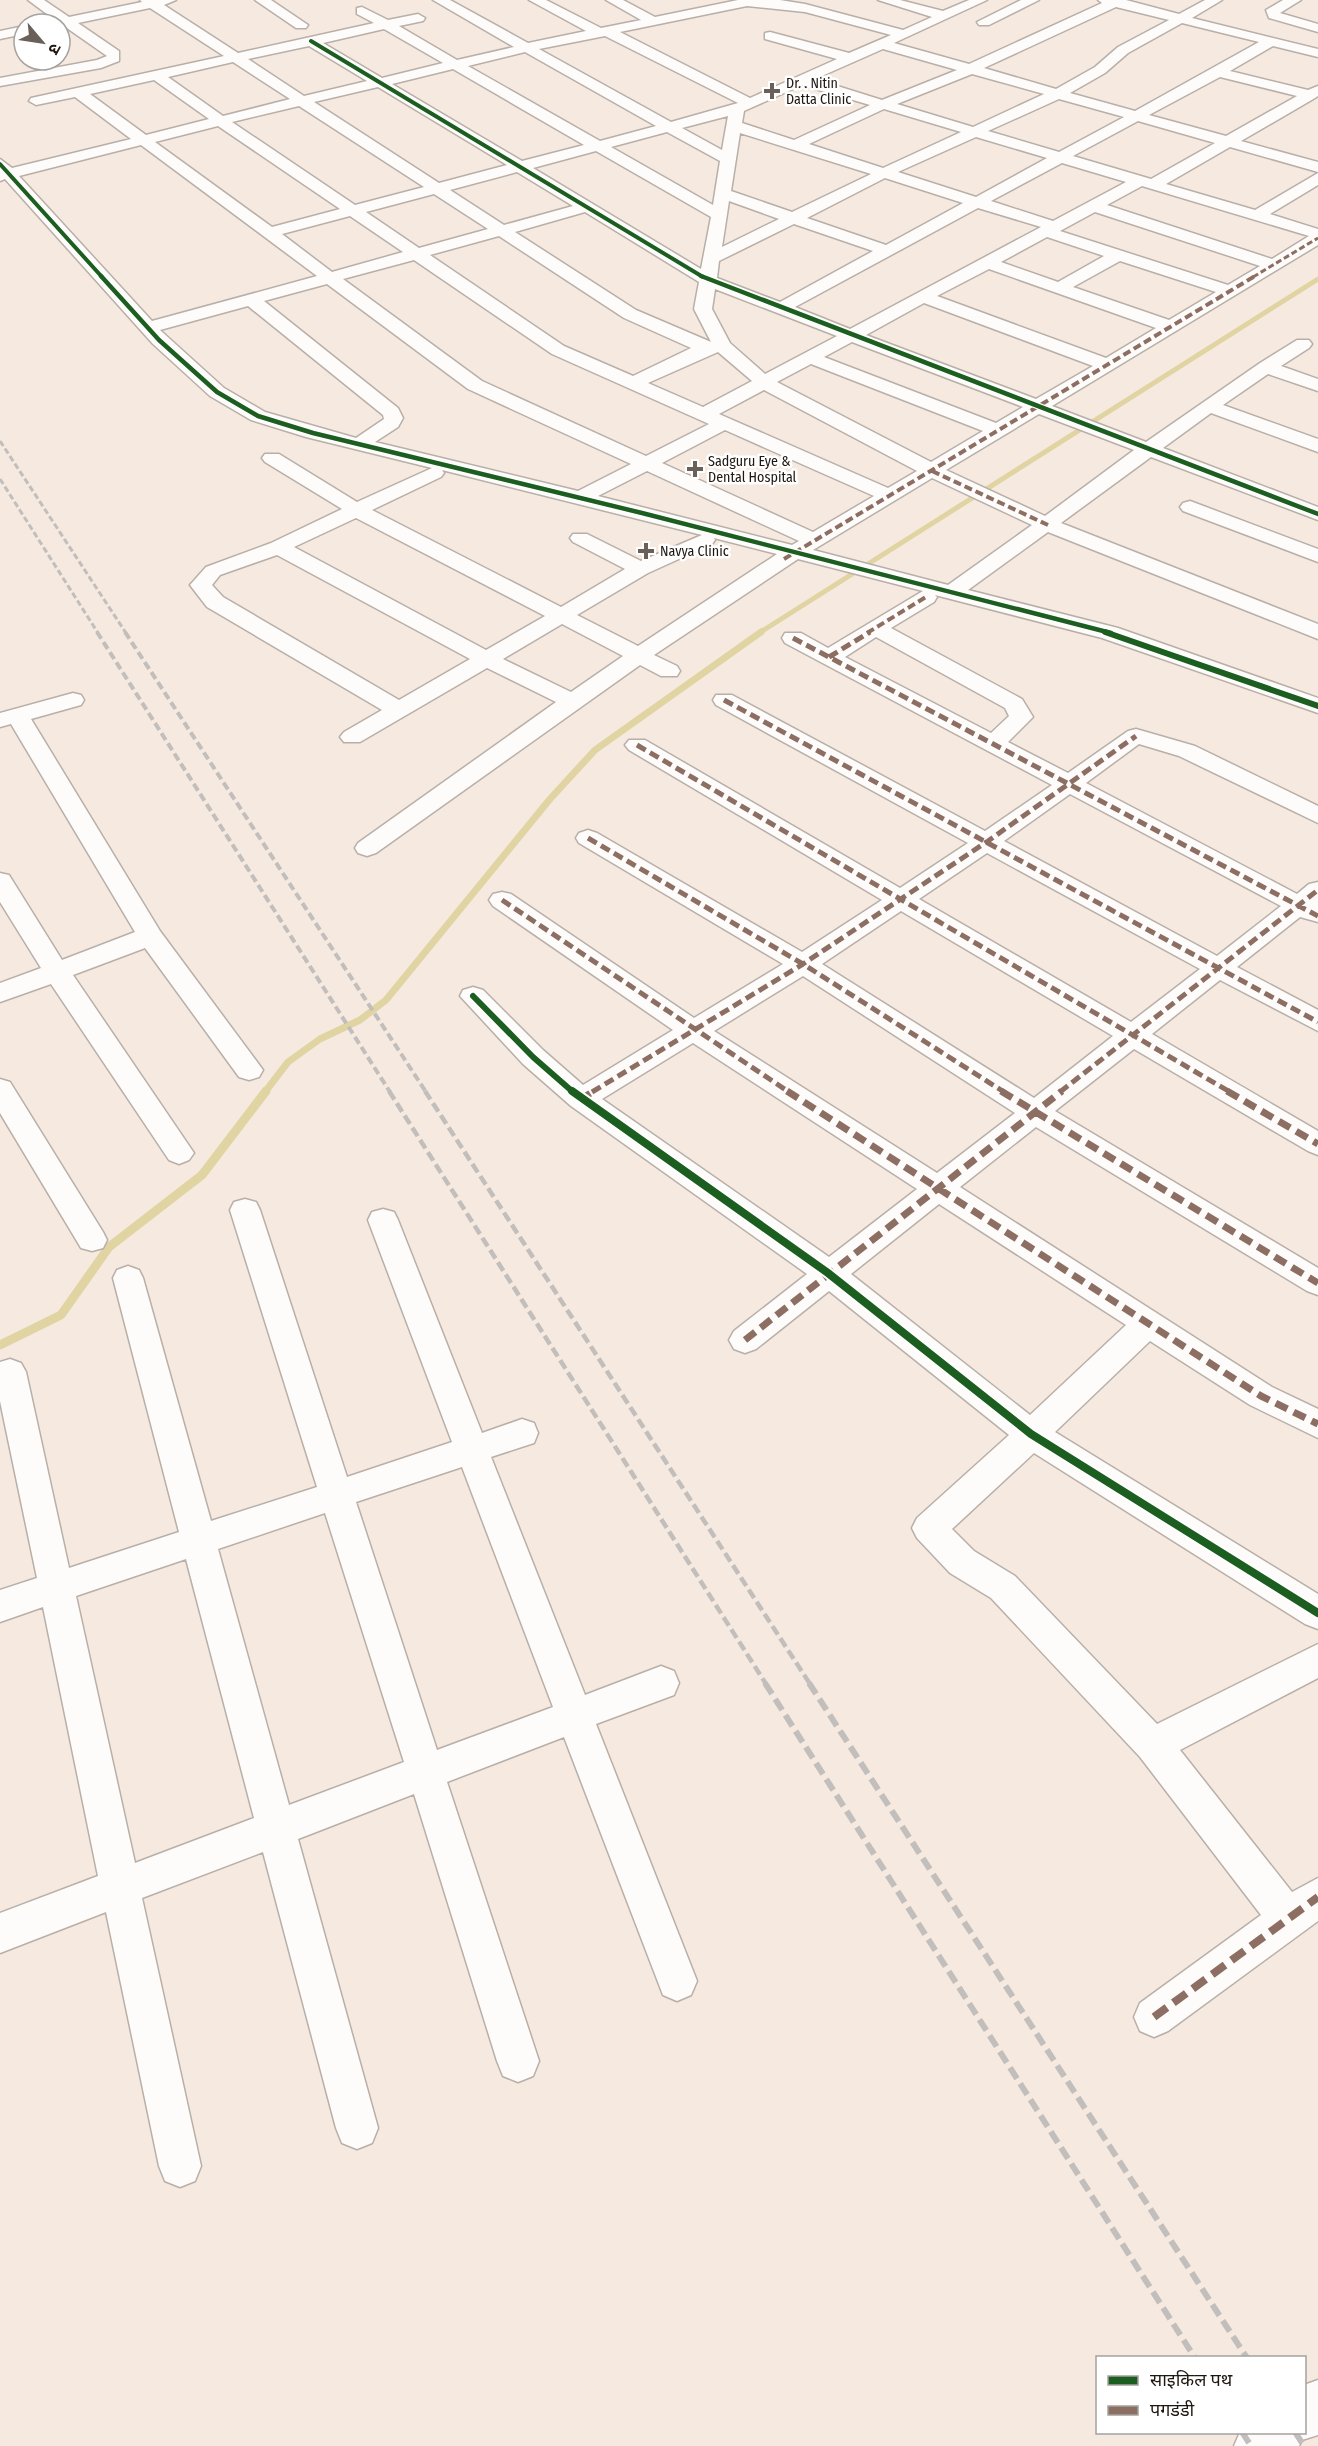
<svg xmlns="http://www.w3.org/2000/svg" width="1318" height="2446" font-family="'Fira Sans Condensed','Noto Sans Devanagari',sans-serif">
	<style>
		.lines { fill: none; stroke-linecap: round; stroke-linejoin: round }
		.stream-far2 { stroke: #e0d5a2; stroke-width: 5 }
		.stream-far1 { stroke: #e0d5a2; stroke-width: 7 }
		.stream { stroke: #e0d5a2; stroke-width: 9 }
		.minor-casing { stroke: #b8afa8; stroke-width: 3 }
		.major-casing { stroke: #b8afa8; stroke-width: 3 }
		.minor { fill: #fefcfa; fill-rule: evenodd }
		.major { fill: #fefcfa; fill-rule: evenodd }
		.rail-far3 { stroke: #c2bebc; stroke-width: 3; stroke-dasharray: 6 3; stroke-linecap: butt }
		.rail-far2 { stroke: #c2bebc; stroke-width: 4; stroke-dasharray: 8 4; stroke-linecap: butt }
		.rail-far1 { stroke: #c2bebc; stroke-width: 4.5; stroke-dasharray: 10 4.5; stroke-linecap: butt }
		.rail { stroke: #c2bebc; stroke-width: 6; stroke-dasharray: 13 6; stroke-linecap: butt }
		.quiet-far4 { stroke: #8d6e63; stroke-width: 3; stroke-dasharray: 6 3; stroke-linecap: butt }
		.quiet-far3 { stroke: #8d6e63; stroke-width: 4; stroke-dasharray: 8 4; stroke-linecap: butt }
		.quiet-far2 { stroke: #8d6e63; stroke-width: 5; stroke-dasharray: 10 5; stroke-linecap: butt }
		.quiet-far1 { stroke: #8d6e63; stroke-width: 7; stroke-dasharray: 13 7; stroke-linecap: butt }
		.quiet { stroke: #8d6e63; stroke-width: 8; stroke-dasharray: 16 8; stroke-linecap: butt }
		.cycleway-far3-casing { stroke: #fff; stroke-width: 5 }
		.cycleway-far2-casing { stroke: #fff; stroke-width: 7 }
		.cycleway-far1-casing { stroke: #fff; stroke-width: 9 }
		.cycleway-casing { stroke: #fff; stroke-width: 12 }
		.cycleway-far3 { stroke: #1b5e20; stroke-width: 4 }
		.cycleway-far2 { stroke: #1b5e20; stroke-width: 4.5 }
		.cycleway-far1 { stroke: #1b5e20; stroke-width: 6 }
		.cycleway { stroke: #1b5e20; stroke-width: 8 }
		.poi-dot { fill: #6a6059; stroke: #fff; stroke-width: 2 }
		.labels { text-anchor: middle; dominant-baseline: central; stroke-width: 5; stroke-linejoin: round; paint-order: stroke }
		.far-poi-label { font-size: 14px; fill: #1e1610; stroke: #fff; text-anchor: start }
	</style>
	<rect width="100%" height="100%" fill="#f6e9e0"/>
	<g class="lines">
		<path class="stream-far2" d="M759,633L1318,279"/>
		<path class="stream-far1" d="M265,1092L288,1062L320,1039L360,1020L386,1000L550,799L595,750L761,632"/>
		<path class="stream" d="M0,1345L61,1315L109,1247L202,1175L266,1091"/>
		<g class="minor-casing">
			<path id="minor" d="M28,0H44L69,17L142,2L140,0H176L164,5L238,53L374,23L357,14V8L362,7L388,20L418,14L425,18L423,21L399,26L457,60L514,47L433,0H450L528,43L586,31L529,0H546L601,28L641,20L606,0H623L655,17L738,0H780L805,4L903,30L932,17L878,0H900L943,11L969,0H987L894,43L969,64L1102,3L1098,0H1126L1179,14L1205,0H1222L1192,18L1318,49V57L1273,46L1230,71L1308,90L1318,86V96L1315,98L1241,141L1318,162V172L1230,147L1166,184L1255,210L1318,173V185L1270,214L1318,229V245L1052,406L1146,442L1260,363L1297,340H1309L1312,344L1309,348L1281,366L1318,379V391L1268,374L1223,405L1318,439V452L1211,413L1163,448L1318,507V520L1151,457L1061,523L1318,624V639L1048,532L968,590L1118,628L1318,698V713L1102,638L935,595L937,597L934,602L891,628L1022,699L1033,717L1008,742L1068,773L1128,731L1136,729L1195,746L1318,806V823L1179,756L1139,744L1086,783L1297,894L1309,884L1318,882V922L1300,917L1237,967L1318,1010V1031L1220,980L1152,1034L1318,1131V1155L1308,1151L1134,1049L1055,1111L1318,1268V1295L1307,1291L1036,1127L960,1187L1272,1387L1318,1409V1438L1250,1405L1150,1341L1055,1432L1318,1594V1629L1305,1624L1034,1453L952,1529L974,1551L1015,1576L1157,1724L1318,1644V1678L1180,1750L1292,1892L1318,1878V1921L1168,2031L1154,2037L1140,2031L1134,2017L1140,2003L1261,1915L1140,1757L991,1598L950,1573L917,1538L912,1528L917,1518L1009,1435L829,1291L756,1349L745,1353L734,1349L729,1340L734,1331L807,1274L571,1106L523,1064L460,996L463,990L473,987L483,990L543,1050L583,1085L673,1030L493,906L489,900L493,894L502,892L511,894L694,1018L783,964L579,843L576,838L579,833L588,830L597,833L802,952L882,900L629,750L625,745L629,740H645L900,888L968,843L716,705L713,700L716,695H732L985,831L1052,785L785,643L782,638L785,633H801L828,648L923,591L798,559L654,655L677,666L680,671L677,676H661L640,665L376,853L367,856L358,853L355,848L358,843L556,702L487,668L360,742H344L340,737L344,732L382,710L207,607L190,585L206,567L271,543L342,509L265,462L262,458L265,454H279L357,502L432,468L306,437L251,420L210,396L153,344L5,179L0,181V159L12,168L131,139L75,97L36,105L29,101L31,98L224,56L150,8L78,23L119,51V61L101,68L0,86V78L97,60L107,56L64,26L47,24L55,20ZM747,6L805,12L891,35L849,53L770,32L765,33V39L837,59L750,98L620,32ZM1116,7L1169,20L1118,47L1095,67L1056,89L984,68ZM1182,23L1259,42L1135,111L1070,93L1105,73L1128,53ZM384,29L443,63L382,78L323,43ZM605,36L738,103L671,122L539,49ZM309,46L367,81L304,96L248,59ZM883,49L957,70L882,100L815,79ZM525,52L656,126L600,141L468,66ZM233,62L290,99L223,116L168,77ZM453,69L584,145L522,161L392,84ZM972,74L1044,94L973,127L897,104ZM1220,77L1297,96L1226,136L1149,115ZM154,80L209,119L146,135L90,94ZM802,85L870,105L794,140L742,123L744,111ZM378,87L507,165L439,183L314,102ZM1059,99L1124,117L1059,152L988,131ZM299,106L424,187L355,205L232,122ZM884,109L961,132L883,168L809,144ZM728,116L722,150L682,128ZM1138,121L1215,143L1151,179L1073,156ZM218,126L340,209L272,227L155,142ZM667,132L720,161L713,205L611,147ZM740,133L871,174L792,212L731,191ZM976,137L1047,158L976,197L898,172ZM141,145L317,276L152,321L19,176ZM596,151L711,217L701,269L533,168ZM1062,163L1126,182L1053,221L991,201ZM517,172L573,206L504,225L450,190ZM885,178L963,203L886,245L807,218ZM1142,186L1309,236L1272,259L1107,205ZM434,194L488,229L419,248L366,212ZM729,201L779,219L722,247ZM978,208L1041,227L850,329L795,307ZM585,212L699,282L694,309L711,342L636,310L515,232ZM1095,212L1260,266L1228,285L1060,231ZM350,216L403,252L332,272L282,234ZM794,224L873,251L780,302L717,278L719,261ZM499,236L624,318L691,348L633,376L564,346L430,255ZM1047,237L1104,256L1058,282L1001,262ZM414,260L552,354L709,424L646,456L482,381L343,279ZM1120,261L1216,292L1169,320L1073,287ZM989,269L1156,328L1106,358L937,296ZM327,284L468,389L631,464L578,491L375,442L398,427L403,418L398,408L264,301ZM715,289L837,336L765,374L730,343L712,309ZM924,303L1093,366L1036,399L866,335ZM248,306L383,415L384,419L356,438L265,412L224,388L160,330ZM852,342L1023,407L996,423L824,357ZM718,352L752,381L703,407L648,383ZM811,364L983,431L931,462L777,382ZM764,390L917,471L888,488L719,414ZM1039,414L1134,450L1045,516L946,470ZM725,430L874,496L813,532L662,463ZM442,470L702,535L641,561L587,534H573L570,538L573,542L625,569L561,607L372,510L441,477L444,473ZM647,471L799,541L792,545L598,496ZM932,478L1032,525L948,585L813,550ZM356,518L545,616L486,650L294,547ZM714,538L777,554L638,646L577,615L648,573L712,544L715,540ZM277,555L470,659L399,700L223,597L212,585L220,575ZM562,624L623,656L571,692L503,659ZM876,637L1005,708L1009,716L991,733L845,657ZM1070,794L1281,906L1217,956L1004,841ZM987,853L1200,969L1131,1022L919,899ZM901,911L1113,1036L1034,1098L822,964ZM803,976L1015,1113L937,1173L714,1031ZM693,1043L917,1189L829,1257L602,1099ZM939,1204L1126,1325L1030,1415L851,1274Z
				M255,0H271L308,25L306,28H296Z
				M1021,0H1039L989,25H979L977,22Z
				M1283,0H1301L1280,13L1318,24V32L1269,18L1266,10Z
				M24,26V34L0,39V31Z
				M1190,501L1318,549V562L1183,511L1180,507L1183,503Z
				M73,693L81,695L84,700L81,705L31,719L160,931L263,1070L259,1077L249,1080L239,1077L145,948L73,975L194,1153L189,1160L179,1164L169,1160L51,984L0,1002V983L41,968L0,902V873L9,875L62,960L135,932L11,724L0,727V713Z
				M0,1079L10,1082L103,1232L107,1240L103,1248L92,1251L81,1248L0,1113Z
				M245,1199L256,1202L260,1210L347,1477L452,1442L368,1220L372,1212L383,1209L394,1212L398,1220L482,1433L522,1419L534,1423L538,1433L534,1443L491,1457L585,1695L661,1666L674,1671L679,1683L674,1695L596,1724L697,1981L691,1995L677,2001L663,1995L564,1737L447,1782L539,2061L533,2076L518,2082L503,2076L497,2061L414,1794L298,1839L378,2128L372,2143L357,2149L342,2143L336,2128L263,1852L142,1898L201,2166L195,2181L180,2187L165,2181L159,2166L106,1912L0,1953V1913L98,1876L43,1607L0,1622V1590L37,1578L0,1401V1362L10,1359L21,1363L26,1372L69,1568L179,1532L113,1278L117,1270L128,1266L139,1270L143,1278L211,1521L317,1487L230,1210L234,1202ZM462,1467L553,1707L437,1750L356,1502ZM325,1513L404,1762L289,1805L218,1549ZM186,1559L254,1818L135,1863L76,1596Z"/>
		</g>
		<g class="major-casing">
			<path id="major" d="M1318,2380V2435L1302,2440L1299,2446H1234L1240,2432H1304V2385Z"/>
		</g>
		<use href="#minor" class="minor"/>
		<use href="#major" class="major"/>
		<path class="rail-far3" d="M0,441L126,633
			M0,479L98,633"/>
		<path class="rail-far2" d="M97,632L390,1092
			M125,632L426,1092"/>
		<path class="rail-far1" d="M389,1091L766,1684
			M425,1091L810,1684"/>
		<path class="rail" d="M765,1683L1195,2358
			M809,1683L1247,2358
			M1242,2432L1251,2446
			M1295,2432L1304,2446"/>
		<path class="quiet-far4" d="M1253,277L1318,238"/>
		<path class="quiet-far3" d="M932,471L1048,525
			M784,559L1255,276
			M867,633L926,597"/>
		<path class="quiet-far2" d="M793,638L1318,916
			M829,657L870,632
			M724,700L1318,1022
			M637,745L1230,1092
			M588,838L803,964L1004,1092
			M502,900L789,1092
			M592,1092L803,964L988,841L1136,736
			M1060,1092L1318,890"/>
		<path class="quiet-far1" d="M787,1091L1261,1396L1318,1424
			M1001,1091L1318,1283
			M1227,1091L1318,1144
			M583,1100L581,1099L594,1091
			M745,1340L1062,1091"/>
		<path class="quiet" d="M1154,2017L1318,1897"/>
		<g class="cycleway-far3-casing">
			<path id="cycleway-far3" d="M311,41L703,277
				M0,164L102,277"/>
		</g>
		<g class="cycleway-far2-casing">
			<path id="cycleway-far2" d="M101,276L159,340L217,392L258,416L313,433L642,513L1111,633
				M701,276L1318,514"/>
		</g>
		<g class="cycleway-far1-casing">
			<path id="cycleway-far1" d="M1105,632L1318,706
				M473,996L533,1057L573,1092"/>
		</g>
		<g class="cycleway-casing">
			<path id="cycleway" d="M572,1091L828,1273L1031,1434L1318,1613"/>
		</g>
		<use href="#cycleway-far3" class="cycleway-far3"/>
		<use href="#cycleway-far2" class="cycleway-far2"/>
		<use href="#cycleway-far1" class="cycleway-far1"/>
		<use href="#cycleway" class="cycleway"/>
	</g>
	<g class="poi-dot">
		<path d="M769 82h6v6h6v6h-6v6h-6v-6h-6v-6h6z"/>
		<path d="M692 460h6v6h6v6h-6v6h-6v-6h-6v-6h6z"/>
		<path d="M643 542h6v6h6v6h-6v6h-6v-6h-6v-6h6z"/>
	</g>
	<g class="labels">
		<g class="far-poi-label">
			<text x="786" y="83">Dr. . Nitin<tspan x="786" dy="16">Datta Clinic</tspan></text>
			<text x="708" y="461">Sadguru Eye &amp;<tspan x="708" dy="16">Dental Hospital</tspan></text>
			<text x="660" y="551">Navya Clinic</text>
		</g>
	</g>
	<rect x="1096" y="2356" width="210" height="78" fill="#ffffff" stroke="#a5a29f" stroke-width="1.5"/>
	<rect x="1108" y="2376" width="30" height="9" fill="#1b5e20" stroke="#a5a29f" stroke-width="1.5"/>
	<text x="1150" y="2386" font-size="18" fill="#1e1610">साइकिल पथ</text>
	<rect x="1108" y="2406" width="30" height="9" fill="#8d6e63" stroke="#a5a29f" stroke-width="1.5"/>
	<text x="1150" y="2416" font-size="18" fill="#1e1610">पगडंडी</text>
	<g transform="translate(42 42) rotate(119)"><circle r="28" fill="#ffffff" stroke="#a5a29f" stroke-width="1.5"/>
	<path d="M0-4.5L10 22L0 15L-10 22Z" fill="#6a6059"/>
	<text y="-9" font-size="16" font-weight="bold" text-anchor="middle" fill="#1e1610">उ</text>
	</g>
</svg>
